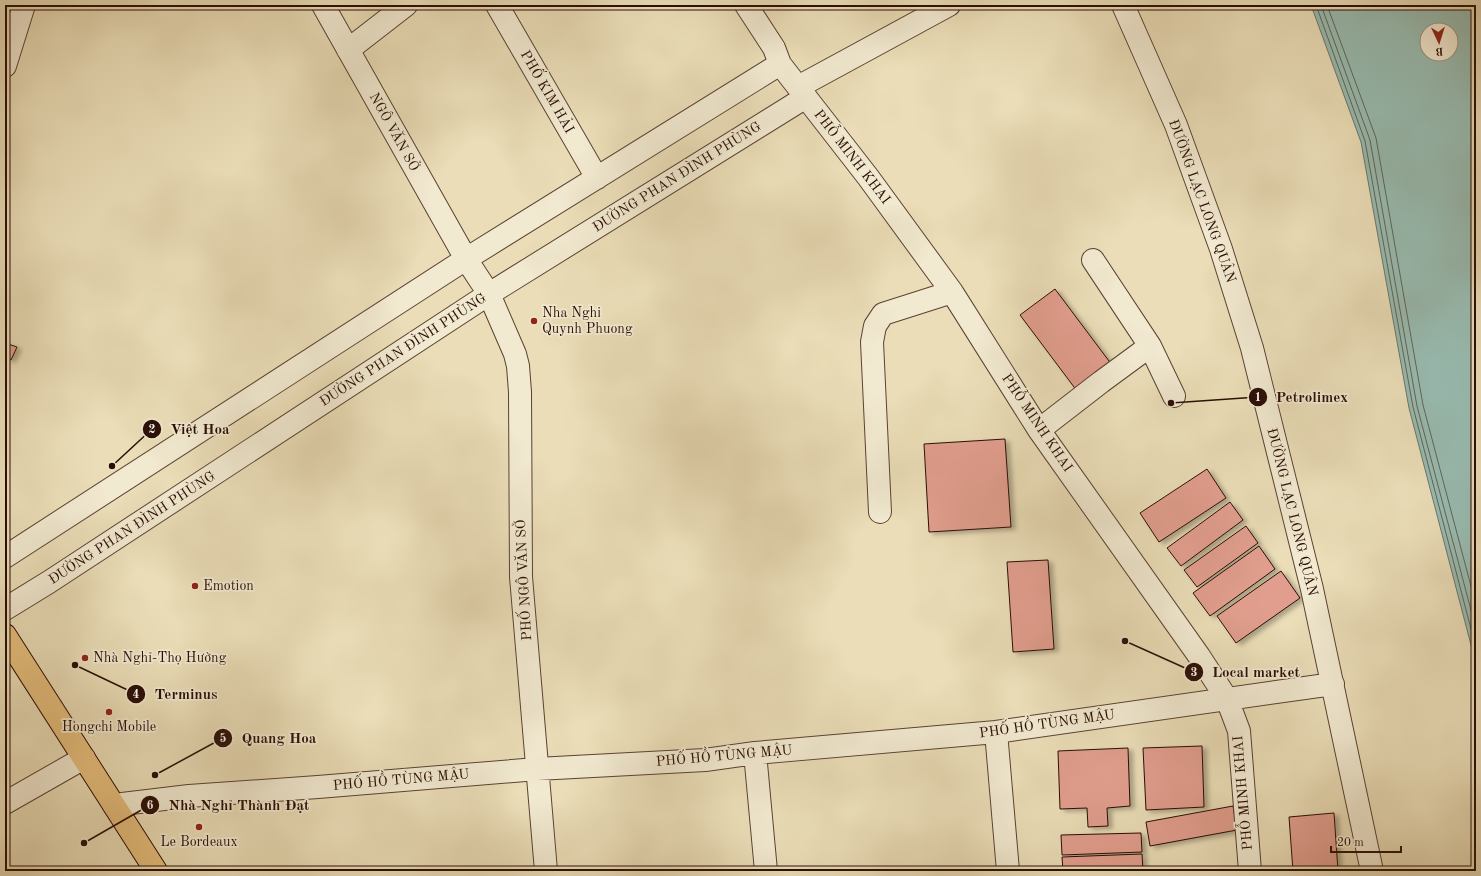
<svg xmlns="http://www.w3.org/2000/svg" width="1481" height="876" font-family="'Old Standard TT',serif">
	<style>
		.water { fill: #98bbb0; stroke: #6c766c; fill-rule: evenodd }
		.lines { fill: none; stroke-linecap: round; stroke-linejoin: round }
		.shore { stroke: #61645a; stroke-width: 1 }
		.building { fill: #e19e8e; stroke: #2a0e05; filter: url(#shadow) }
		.minor-casing { stroke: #5a4232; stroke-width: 24 }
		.major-casing { stroke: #2a0e05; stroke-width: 24 }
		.minor { stroke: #f1e9d0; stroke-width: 22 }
		.major { stroke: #e5be7c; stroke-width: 22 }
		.poi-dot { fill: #8f2418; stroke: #f1e9d0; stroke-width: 1.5 }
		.labels { text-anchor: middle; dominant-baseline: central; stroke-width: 3.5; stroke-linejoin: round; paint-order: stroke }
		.street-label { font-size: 14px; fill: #2a0e05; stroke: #f1e9d0 }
		.poi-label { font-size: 14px; fill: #2a0e05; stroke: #f1e9d0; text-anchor: start }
		.leader { fill: none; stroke: #2a0e05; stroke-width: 1.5 }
		.callout-dot { fill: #2a0e05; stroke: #f1e9d0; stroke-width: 1.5 }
		.mark-label { font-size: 12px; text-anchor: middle; font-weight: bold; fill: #fff }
		.callout-label { font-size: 15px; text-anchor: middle; font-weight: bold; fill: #2a0e05; stroke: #f1e9d0; stroke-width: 3.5; stroke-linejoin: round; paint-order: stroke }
	</style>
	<defs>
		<filter id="shadow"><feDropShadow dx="4.5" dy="2.5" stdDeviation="2" flood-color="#0004"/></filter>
	</defs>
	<rect width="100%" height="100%" fill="#eaddb7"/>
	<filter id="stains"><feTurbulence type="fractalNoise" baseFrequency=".005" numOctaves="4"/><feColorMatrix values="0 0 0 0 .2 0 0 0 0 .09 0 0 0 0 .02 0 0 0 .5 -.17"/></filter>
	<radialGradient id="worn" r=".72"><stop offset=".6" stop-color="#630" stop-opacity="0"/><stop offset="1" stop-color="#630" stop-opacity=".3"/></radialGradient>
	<path class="water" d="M1311,5H1476V664L1409,408L1361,142ZM1427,30H1451V54H1427Z"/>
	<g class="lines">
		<path class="shore" d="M1316,5L1365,141L1413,407L1476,648
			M1321,5L1370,140L1417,406L1476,629
			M1327,5L1376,138L1423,405L1476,605"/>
	</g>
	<path class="building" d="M1055,289L1112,365L1077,391L1020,315Z
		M5,343L17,347L11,360L5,358Z
		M1005,439L1011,527L929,532L924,444Z
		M1207,469L1226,498L1159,542L1140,513Z
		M1230,502L1243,520L1181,566L1167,548Z
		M1246,526L1258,543L1197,587L1184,570Z
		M1259,546L1275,569L1210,616L1193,593Z
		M1048,560L1054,649L1013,652L1007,562Z
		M1281,571L1300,598L1236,643L1217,616Z
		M1202,746L1204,807L1146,810L1143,748Z
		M1128,748L1130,806L1107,808L1108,826L1088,827L1087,808L1060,809L1058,751Z
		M1233,806L1237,830L1150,846L1146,822Z
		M1334,813L1338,871H1293L1289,817Z
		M1141,833L1142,852L1062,855L1061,835Z
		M1142,854L1143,871H1063L1062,857Z"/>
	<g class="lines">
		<g class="minor-casing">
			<path id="minor" d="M323,5L466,259L489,294L515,354L518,366L520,392L521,577L546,871
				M497,5L597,178
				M746,5L774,48L780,64L868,177L952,292L1039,430L1199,656L1227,699L1239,731L1250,871
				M1123,5L1176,125L1221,249L1252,348L1312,589L1372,871
				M348,50L406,5
				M5,66L24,5
				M798,87L949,5
				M1093,260L1150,346L1174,396
				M1039,430L1101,382L1150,346
				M880,512L872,342L875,326L883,314L952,292
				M5,557L466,259L780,64
				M5,609L49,582L489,294L806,97
				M996,732L1008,871
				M755,753L766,871
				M5,803L84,758
				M114,805L189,796L318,787L537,769L705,760L755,753L996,732L1333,684"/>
		</g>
		<g class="major-casing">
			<path id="major" d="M5,635L156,871"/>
		</g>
		<use href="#minor" class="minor"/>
		<use href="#major" class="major"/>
	</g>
	<g class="poi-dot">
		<circle cx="534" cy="321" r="4"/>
		<circle cx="195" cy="586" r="4"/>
		<circle cx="85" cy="658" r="4"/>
		<circle cx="109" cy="712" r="4"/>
		<circle cx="199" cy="827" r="4"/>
	</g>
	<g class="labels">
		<g class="street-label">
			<text transform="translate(547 92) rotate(60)">PHỐ KIM HẢI</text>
			<text transform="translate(394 132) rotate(61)">NGÔ VĂN SỞ</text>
			<text transform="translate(852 157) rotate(52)">PHỖ MINH KHAI</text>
			<text transform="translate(677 177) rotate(-32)">ĐƯỜNG PHAN ĐÌNH PHÙNG</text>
			<text transform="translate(1202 201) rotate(70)">ĐƯỜNG LẠC LONG QUÂN</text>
			<text transform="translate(403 350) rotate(-33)">ĐƯỜNG PHAN ĐÌNH PHÙNG</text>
			<text transform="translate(1037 423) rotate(56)">PHỖ MINH KHAI</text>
			<text transform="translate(1292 512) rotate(76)">ĐƯỜNG LẠC LONG QUÂN</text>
			<text transform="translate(132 528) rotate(-33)">ĐƯỜNG PHAN ĐÌNH PHÙNG</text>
			<text transform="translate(524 580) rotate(-93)">PHỐ NGÔ VĂN SỞ</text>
			<text transform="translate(1047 724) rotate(-8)">PHỐ HỒ TÙNG MẬU</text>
			<text transform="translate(724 756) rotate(-5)">PHỐ HỒ TÙNG MẬU</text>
			<text transform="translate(401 780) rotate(-5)">PHỐ HỒ TÙNG MẬU</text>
			<text transform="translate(1243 793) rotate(-95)">PHỖ MINH KHAI</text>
		</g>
		<g class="poi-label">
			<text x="542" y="313">Nha Nghi<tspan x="542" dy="16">Quynh Phuong</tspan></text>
			<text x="203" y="586">Emotion</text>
			<text x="93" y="658">Nhà Nghỉ-Thọ Hường</text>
			<text x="109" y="727" text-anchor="middle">Hongchi Mobile</text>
			<text x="199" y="842" text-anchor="middle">Le Bordeaux</text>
		</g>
	</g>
	<path class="leader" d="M1171 403L1258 397M112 466L152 429M1125 641L1194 672M75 665L136 694M155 775L223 738M84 843L150 805"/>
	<g class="callout-dot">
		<circle cx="1171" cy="403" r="4"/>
		<circle cx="112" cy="466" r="4"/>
		<circle cx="1125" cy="641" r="4"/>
		<circle cx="75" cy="665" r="4"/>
		<circle cx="155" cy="775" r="4"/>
		<circle cx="84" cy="843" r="4"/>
		<circle cx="1258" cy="397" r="10"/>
		<circle cx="152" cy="429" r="10"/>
		<circle cx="1194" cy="672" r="10"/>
		<circle cx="136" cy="694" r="10"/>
		<circle cx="223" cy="738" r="10"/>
		<circle cx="150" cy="805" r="10"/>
	</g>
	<g class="mark-label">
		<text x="1258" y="401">1</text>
		<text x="152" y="433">2</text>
		<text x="1194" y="676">3</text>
		<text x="136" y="698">4</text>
		<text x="223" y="742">5</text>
		<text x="150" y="809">6</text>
	</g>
	<g class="callout-label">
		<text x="1312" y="402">Petrolimex</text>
		<text x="200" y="434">Việt Hoa</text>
		<text x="1256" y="677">Local market</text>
		<text x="186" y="699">Terminus</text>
		<text x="279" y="743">Quang Hoa</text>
		<text x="239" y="810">Nhà Nghỉ Thành Đạt</text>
	</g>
	<rect width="1481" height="876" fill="none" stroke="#eaddb7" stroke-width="20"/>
	<rect x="6" y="6" width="1469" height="864" fill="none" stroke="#2a0e05" stroke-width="2"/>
	<rect x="10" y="10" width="1461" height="856" fill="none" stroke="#2a0e05"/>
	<g transform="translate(1439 42) rotate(176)"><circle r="19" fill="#f1e9d0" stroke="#a1917f"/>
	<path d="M0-3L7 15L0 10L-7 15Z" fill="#8f2418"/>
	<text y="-6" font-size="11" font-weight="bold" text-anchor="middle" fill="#2a0e05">B</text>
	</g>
	<path d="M1331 846v6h70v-6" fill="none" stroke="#2a0e05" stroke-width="2"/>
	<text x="1337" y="846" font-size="12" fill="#2a0e05" stroke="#f1e9d0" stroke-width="3" paint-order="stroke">20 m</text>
	<rect width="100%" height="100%" filter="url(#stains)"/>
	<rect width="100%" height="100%" fill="url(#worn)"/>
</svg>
